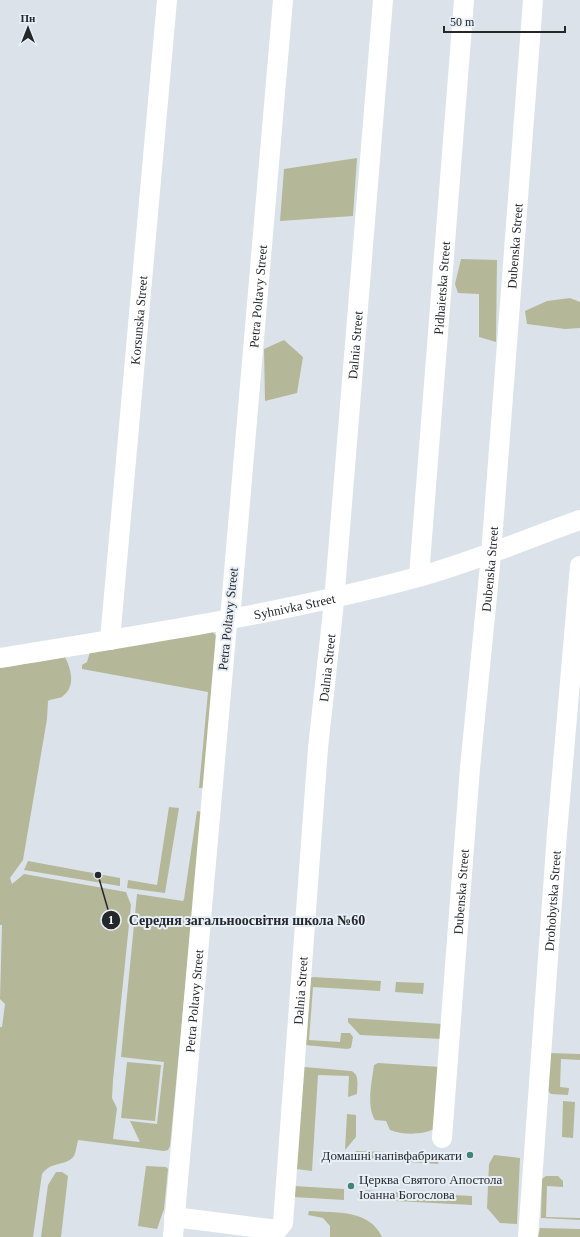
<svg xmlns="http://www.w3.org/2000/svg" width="580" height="1237" font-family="'Times New Roman',serif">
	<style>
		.green { fill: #b4b898 }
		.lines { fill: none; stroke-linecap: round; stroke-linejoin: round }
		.minor { stroke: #fff; stroke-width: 20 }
		.poi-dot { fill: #438474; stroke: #e8eff7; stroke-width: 1.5 }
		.labels { text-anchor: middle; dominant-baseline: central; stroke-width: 4; stroke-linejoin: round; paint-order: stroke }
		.street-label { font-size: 13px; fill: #25282b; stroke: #e8eff7 }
		.poi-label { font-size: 13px; fill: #25282b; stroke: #e8eff7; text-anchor: end }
		.leader { fill: none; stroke: #25282b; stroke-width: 1.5 }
		.callout-dot { fill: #25282b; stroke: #e8eff7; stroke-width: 1.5 }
		.mark-label { font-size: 12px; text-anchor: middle; font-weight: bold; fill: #fff }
		.callout-label { font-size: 14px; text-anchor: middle; font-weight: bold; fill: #25282b; stroke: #e8eff7; stroke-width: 4; stroke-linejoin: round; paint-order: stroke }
	</style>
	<rect width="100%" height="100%" fill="#dbe2ea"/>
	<path class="green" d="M357,158L353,216L280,221L284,169Z
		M461,259L497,260L496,342L479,337V294L458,293L455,284Z
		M570,298L580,302V328L565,329L527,324L525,311L547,301Z
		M284,340L303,357L297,393L265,401L264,349Z
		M212,631L216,636L204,788H199L208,692L82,669V665L87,662L90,652Z
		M65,657C71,669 76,686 63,696C60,699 53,698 48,701L47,719L23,860L10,878L12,884L24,874L126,892L131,905L113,1080L112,1098L117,1108L113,1139L140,1142L130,1121L157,1124L164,1062L121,1057L137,894L183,901L184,899L197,811L202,812L170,1146L168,1150L164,1151L78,1140C77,1144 76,1152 74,1156C67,1166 51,1161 42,1174L33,1237H0V1027H2L5,1004L0,999L2,925H0V668Z
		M169,807L179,808L165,893L127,888L128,880L157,885Z
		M28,861L120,878V886L24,870Z
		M313,977L381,981L380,991L313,987L309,1040L340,1042L341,1033H350L353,1037L351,1048L347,1049L305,1045L311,978Z
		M396,982L424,983L423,994L395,992Z
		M348,1018L443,1024L442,1039L360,1035L348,1022Z
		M548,1053L580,1054V1060L561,1059L560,1087L569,1088L568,1095L551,1094L548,1091Z
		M127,1062L161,1065L155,1121L121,1118Z
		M378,1063L441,1067L434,1129C423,1135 402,1135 390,1130L386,1121L375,1120C366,1106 372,1081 374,1065Z
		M304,1067L351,1071C360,1074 357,1086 357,1094L348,1097L349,1076L318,1075L312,1171L296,1169Z
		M563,1101L575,1102L573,1138L562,1137Z
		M347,1114L356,1115V1137L345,1150Z
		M356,1151L385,1152V1161L353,1159Z
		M397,1153L439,1155L438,1164L396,1161Z
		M494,1155L520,1158L517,1224L500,1223L487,1208L489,1164Z
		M146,1166L166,1167L168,1169L164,1209L157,1229L138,1226Z
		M56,1172H62L68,1176L61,1237H41L48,1185Z
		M546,1176H558L563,1181V1187L547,1186L546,1217L580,1218V1220L541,1218L542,1179Z
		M294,1186L344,1189V1200L293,1197Z
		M359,1190L472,1196V1205L358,1199Z
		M309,1211C336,1213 369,1209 382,1237H330V1226L323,1218L308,1215Z
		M540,1228L580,1229V1237H538Z"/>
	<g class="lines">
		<g class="minor">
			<path id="s1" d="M419,576L464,0"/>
			<path id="s2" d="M110,640L167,0"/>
			<path id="s3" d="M0,658C140,635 281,614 418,577C473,562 526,539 580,520"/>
			<path id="s4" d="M442,1138L470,768L491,555L533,0"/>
			<path id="s5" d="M174,1217L277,1230L283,1223L318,748L334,602L383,0"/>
			<path id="s6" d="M173,1237L227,624L230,619L283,0"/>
			<path id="s7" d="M528,1237L557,833L580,566"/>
		</g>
	</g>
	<g class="poi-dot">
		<circle cx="470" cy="1155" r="4"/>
		<circle cx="351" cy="1186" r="4"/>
	</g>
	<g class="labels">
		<g class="street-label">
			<text stroke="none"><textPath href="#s4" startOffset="895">Dubenska Street</textPath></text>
			<text stroke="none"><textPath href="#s1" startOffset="289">Pidhaietska Street</textPath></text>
			<text stroke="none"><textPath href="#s6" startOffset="945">Petra Poltavy Street</textPath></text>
			<text stroke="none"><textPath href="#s2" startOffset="321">Korsunska Street</textPath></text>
			<text stroke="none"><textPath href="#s5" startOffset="994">Dalnia Street</textPath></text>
			<text stroke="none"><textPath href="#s4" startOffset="571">Dubenska Street</textPath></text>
			<text stroke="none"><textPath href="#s3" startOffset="299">Syhnivka Street</textPath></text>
			<text transform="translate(228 619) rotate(-84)">Petra Poltavy Street</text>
			<text stroke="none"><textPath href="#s5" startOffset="670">Dalnia Street</textPath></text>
			<text stroke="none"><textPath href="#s4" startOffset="247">Dubenska Street</textPath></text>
			<text stroke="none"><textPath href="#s7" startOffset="337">Drohobytska Street</textPath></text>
			<text stroke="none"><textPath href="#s5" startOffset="346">Dalnia Street</textPath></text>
			<text stroke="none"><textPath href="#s6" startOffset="237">Petra Poltavy Street</textPath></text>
		</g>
		<g class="poi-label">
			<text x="462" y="1155">Домашні напівфабрикати</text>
			<text x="359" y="1179" text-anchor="start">Церква Святого Апостола<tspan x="359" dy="15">Іоанна Богослова</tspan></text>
		</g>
	</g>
	<path class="leader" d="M98 875L111 920"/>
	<g class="callout-dot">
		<circle cx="98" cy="875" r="4"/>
		<circle cx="111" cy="920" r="10"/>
	</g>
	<g class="mark-label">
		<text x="111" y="924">1</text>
	</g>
	<g class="callout-label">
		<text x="247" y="925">Середня загальноосвітня школа №60</text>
	</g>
	<g transform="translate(28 28)" stroke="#e8eff7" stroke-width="3" paint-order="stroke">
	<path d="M0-3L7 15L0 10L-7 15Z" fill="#25282b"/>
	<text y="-6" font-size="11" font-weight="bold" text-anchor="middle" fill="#25282b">Пн</text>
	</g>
	<path d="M444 26v6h121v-6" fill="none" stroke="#25282b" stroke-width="2"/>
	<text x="450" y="26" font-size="12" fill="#25282b" stroke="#e8eff7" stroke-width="3" paint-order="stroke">50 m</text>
</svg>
